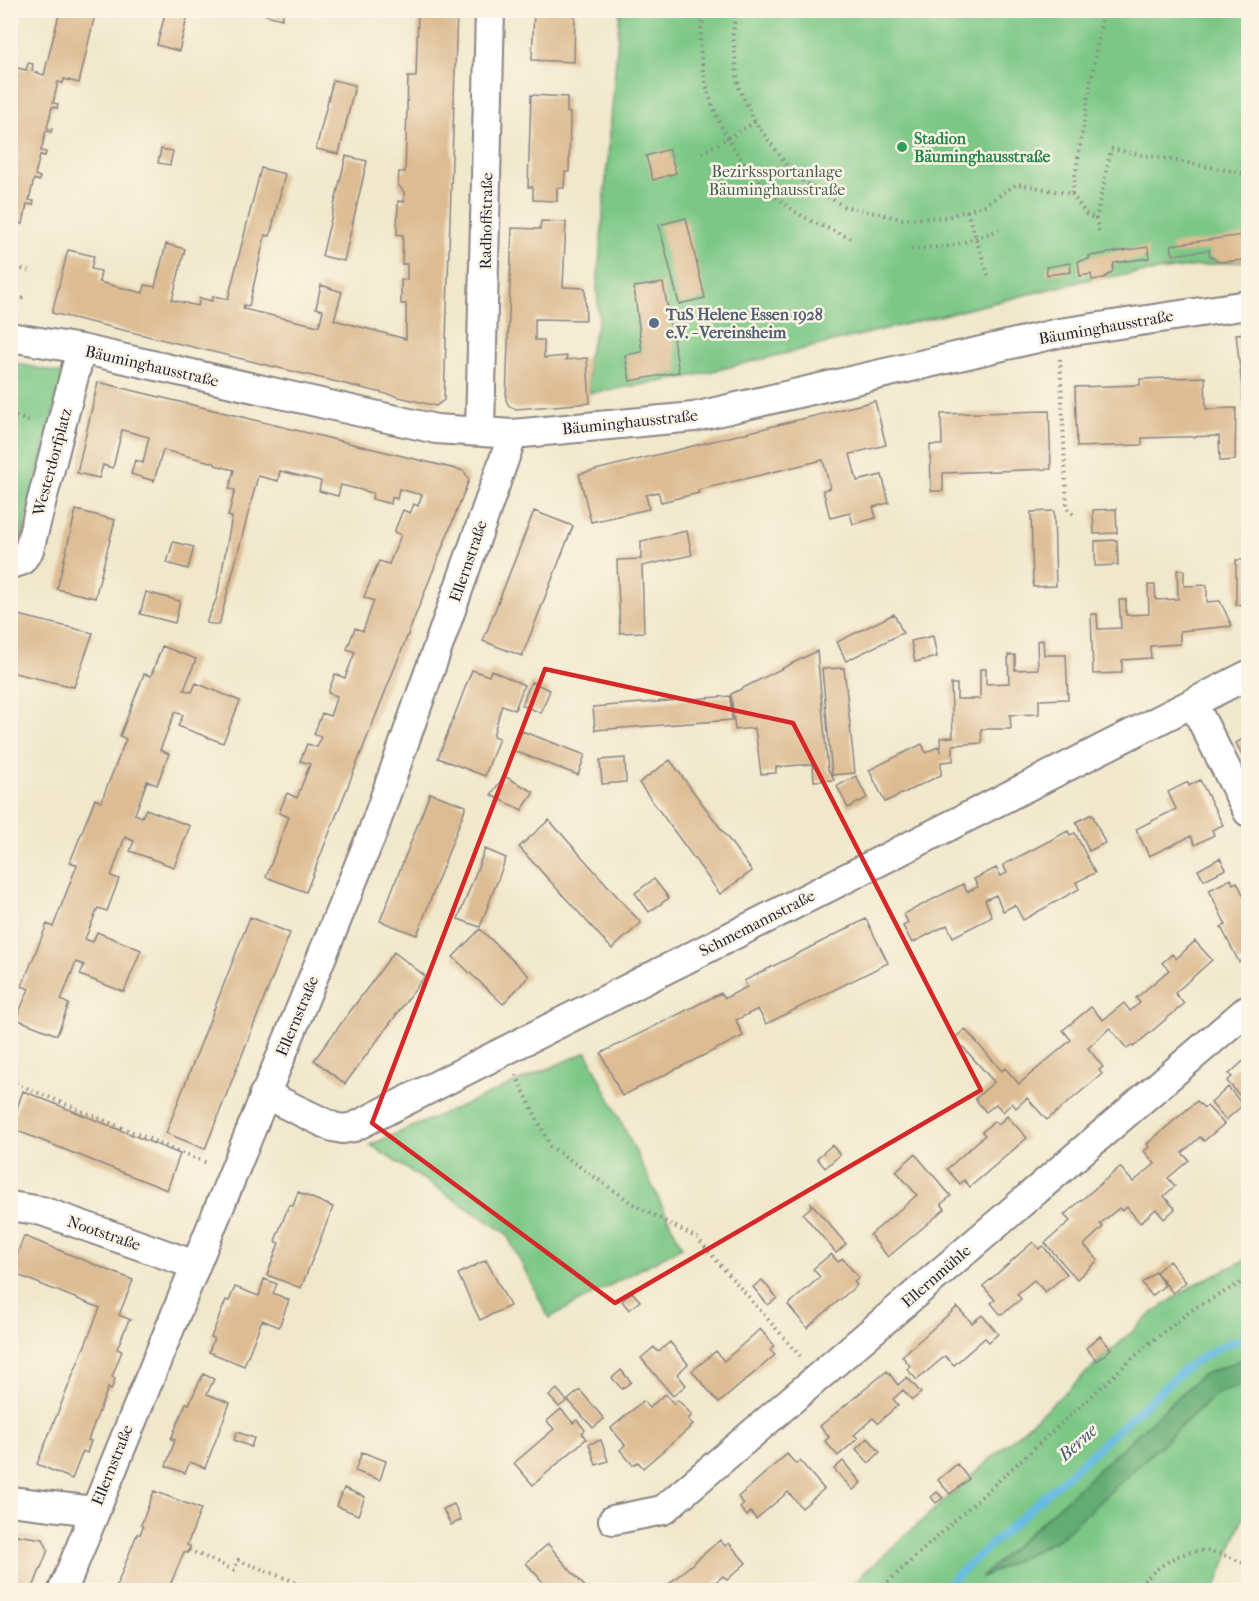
<svg xmlns="http://www.w3.org/2000/svg" width="1259" height="1601" font-family="'IM FELL French Canon',serif">
	<style>
		.green { fill: #7bc786; stroke: #4e7460; stroke-width: 1.5 }
		.forest { fill: #64ac73; stroke: #436757; stroke-width: 1.5 }
		.lines { fill: none; stroke-linecap: round; stroke-linejoin: round }
		.stream { stroke: #66bbe2; stroke-width: 8 }
		.building { fill: #ddbc93 }
		.minor-casing { stroke: #8a8584; stroke-width: 32 }
		.path { stroke: #8a8584; stroke-width: 4; stroke-dasharray: 1.5 4.5; stroke-linecap: butt }
		.minor { stroke: #fff; stroke-width: 28 }
		.marked { fill: none; stroke: #d62828; stroke-width: 4.5; stroke-linejoin: round }
		.leisure-dot { fill: #2e9e5b; stroke: #fcf5e5; stroke-width: 2 }
		.service-dot { fill: #5c6f8a; stroke: #fcf5e5; stroke-width: 2 }
		.labels { text-anchor: middle; dominant-baseline: central; stroke-width: 5; stroke-linejoin: round; paint-order: stroke }
		.leisure-label { font-size: 16px; font-weight: bold; fill: #27864d; stroke: #fcf5e5; text-anchor: start }
		.park-label { font-size: 16px; fill: #415c55; stroke: #fcf5e5 }
		.street-label { font-size: 16px; fill: #22223b; stroke: #fcf5e5 }
		.service-label { font-size: 16px; font-weight: bold; fill: #4e5e75; stroke: #fcf5e5; text-anchor: start }
		.water-label { font-size: 18px; font-style: italic; fill: #3a5875; stroke: #fcf5e5 }
	</style>
	<rect width="100%" height="100%" fill="#fcf5e5"/>
	<filter id="ink" filterUnits="userSpaceOnUse"><feTurbulence type="fractalNoise" baseFrequency=".0167" numOctaves="2"/><feDisplacementMap in="SourceGraphic" scale="12" xChannelSelector="R" yChannelSelector="G"/><feConvolveMatrix kernelMatrix="1 2 1 2 8 2 1 2 1" color-interpolation-filters="sRGB"/></filter>
	<filter id="wash" filterUnits="userSpaceOnUse"><feTurbulence type="fractalNoise" baseFrequency=".008" numOctaves="4" result="noise"/><feDisplacementMap in="SourceGraphic" scale="24" xChannelSelector="R" yChannelSelector="G"/><feGaussianBlur stdDeviation="1.35" result="paint"/><feColorMatrix in="noise" values="0 0 0 0 0 0 0 0 0 0 0 0 0 0 0 0 0 1.4 0 .05"/><feComposite in="paint" operator="in"/></filter>
	<g filter="url(#wash)">
		<rect width="100%" height="100%" fill="#f1e8cc"/>
		<path class="green" d="M620,11H1248V260L1091,279L684,378L590,393L587,359L599,319L597,288Z
			M11,362L63,374L20,545L11,551Z
			M587,1052L682,1247L549,1318L506,1233L370,1145Z
			M1248,1259V1504L1215,1590H845L1155,1311L1195,1284Z"/>
		<path class="forest" d="M1248,1357V1384L1216,1394L1059,1539L980,1578L1202,1375Z"/>
		<g class="lines">
			<path class="stream" d="M941,1590L1189,1365L1224,1345L1248,1337"/>
		</g>
		<g id="blocks">
			<path class="building" d="M60,10H96L79,83L64,79L63,83L58,82L53,103L58,104L57,108L52,107L47,128L52,129L51,132L46,131L41,151L46,152L45,156L40,155L35,175L40,177L39,181L34,179L29,200L34,201L33,205L27,204L23,224L10,222V66L26,70L28,63L33,64L32,71L44,75Z
				M166,10H189L179,51L157,45Z
				M267,10H284L282,19L266,15Z
				M418,10H457L444,400L436,406L52,313L68,250L94,256L91,269L101,271L99,282L143,293L145,285L155,287L166,244L185,249L172,300L198,306L200,298L212,301L213,296L228,299L261,168L285,174L270,236L265,235L249,306L244,305L243,309L319,326L323,310L316,308L321,285L342,292L334,320L406,339V304H401V280H407V264H402L403,235L397,234L398,201L404,202V192L398,185L399,172H405L408,77H416Z
				M534,10H575L574,62L532,60Z
				M333,80L355,85L339,154L316,149Z
				M531,95L567,97V112L570,113L569,172H565L564,188H557V201L533,200V187H528Z
				M161,149L173,151L170,165L158,163Z
				M669,149L676,173L653,180L646,156Z
				M346,156L367,161L344,261L322,256Z
				M686,218L705,298L679,304L659,225Z
				M541,221L566,222L563,287L585,288L586,320L535,319V340H544V358L567,356L566,360L587,358L590,403L516,409L509,406L506,400L512,228L540,229Z
				M1243,235L1246,260L1219,262L1210,256L1209,250L1173,255L1171,245Z
				M1148,247L1149,258L1114,263L1112,272L1104,278L1092,280L1091,274L1080,276L1078,261L1089,259V256Z
				M1070,263L1071,272L1047,275L1046,267Z
				M663,283L679,372L630,381L625,355L642,352L634,287Z
				M1248,333V403L1244,404L1236,334Z
				M1205,377L1206,409L1236,408L1235,460L1220,461L1219,436L1142,438V445L1077,447L1075,387L1140,385V379Z
				M98,382L464,471L469,480L306,892L266,877L289,817L279,813L287,793L297,798L310,764L300,761L307,744L317,747L321,737L314,734L322,713L330,716L337,696L328,693L335,674L345,678L355,652L347,649L355,628L363,631L374,601L364,597L379,561L389,564L401,535L394,532L403,510L410,513L414,504L418,506L422,495L399,489L397,499L392,497L391,504L372,499L373,493L341,485L338,496L319,491L321,481L280,471L278,481L258,476L219,625L206,623L217,597L232,517L228,516L235,490L229,489L234,470L215,465V463L163,450L154,481L131,474L135,460L143,463L149,437L122,430L113,468L103,465L99,478L77,473Z
				M875,401L886,445L850,454L857,481L882,475L889,503L873,507L876,518L853,524L850,513L830,518L823,490L830,488L823,460L698,490L699,493L661,502L658,492L646,495L649,509L591,522L579,474Z
				M1049,411L1051,469L943,473V491H931L930,445H942L941,414Z
				M1116,509L1117,533L1094,534L1093,510Z
				M76,510L115,520L95,598L57,589Z
				M534,511L573,526L522,656L483,641Z
				M1054,511L1056,586L1033,587L1031,512Z
				M687,531L692,555L642,566L644,632L620,633L617,560L641,559V541Z
				M1117,540L1118,565L1095,566V541Z
				M173,542L194,547L188,569L167,563Z
				M1236,560H1248V604L1236,605Z
				M1177,570H1184V586L1207,585V602L1220,601L1232,626L1180,631V644L1150,646L1151,658L1122,660V673L1093,674L1091,614H1097L1098,629L1121,628L1119,600H1126V615L1149,614L1148,585H1155L1156,600L1178,599Z
				M146,592L180,601L175,623L140,614Z
				M10,613L93,633L74,687L10,672Z
				M894,614L903,633L846,661L837,642Z
				M933,636L937,657L915,662L911,641Z
				M1043,640L1044,655H1066L1068,699L1039,700V714L1010,715L1011,729H981L982,743L953,745V761L941,762V775L885,802L869,770L922,744L926,753L939,746L941,753L940,738L953,737L951,684H957V699H980V669H986V684L1009,683L1008,655H1015V670L1038,669L1037,641Z
				M162,646L196,659L184,690L192,692L196,683L240,701L223,743L178,726L183,715L175,712L160,750L169,754L157,785L147,781L135,814L142,817L146,809L190,826L174,867L130,851L134,841L125,837L111,876L119,879L107,911L98,908L85,939L93,942L97,932L141,950L124,992L80,975L84,965L76,962L61,1000L69,1004L57,1035L16,1019L29,989L22,986L47,924L53,927L77,865L70,862L95,799L101,802L126,739L120,736L144,674L151,676Z
				M817,651L828,770L832,775L822,669L844,668L855,773L832,775L834,780L814,781L813,764L776,767V773L761,774L755,728L735,730L731,694Z
				M472,670L489,676L491,670L524,685L515,710L502,705L493,736L499,738L485,776L438,758Z
				M531,682L550,690L541,713L522,705Z
				M730,696L732,720L595,730L593,707Z
				M522,731L585,755L578,775L514,751Z
				M1248,736V762L1246,763L1236,743Z
				M625,758L626,782L602,784L600,760Z
				M670,760L752,871L720,894L639,783Z
				M504,776L534,792L522,810L491,795Z
				M856,776L867,798L848,808L837,786Z
				M1200,780L1223,825L1212,830L1214,835L1195,845L1191,836L1149,856L1136,829L1176,809L1168,792L1188,782L1189,786Z
				M430,793L466,806L417,935L380,921Z
				M1092,814L1105,843L1089,851L1076,822Z
				M549,820L641,923L612,949L519,847Z
				M1068,831L1070,835L1075,833L1095,873L1076,882L1079,889L1023,920L1015,905L1003,911L996,895L985,900L992,917L953,937L947,925L912,943L903,926L908,923L904,914L963,884L967,892L978,887L974,879L996,868L1001,876L1007,873L1003,865Z
				M485,849L506,858L480,927L458,919Z
				M1220,858L1226,869L1204,880L1198,870Z
				M654,879L669,898L649,912L635,893Z
				M1231,879L1233,884L1237,882L1248,905V957L1239,962L1221,927L1226,925L1209,890Z
				M250,917L290,933L205,1149L166,1133Z
				M866,919L888,963L766,1024L758,1009L736,1020L743,1036L622,1096L601,1053L721,993L725,998L747,987L744,981Z
				M480,929L529,976L503,1004L453,957Z
				M1195,941L1212,960L1175,993L1184,1004L1133,1047L1132,1045L1127,1049L1110,1028L1088,1048L1103,1067L1099,1070L1102,1074L1047,1120L1027,1098L1016,1108L1012,1103L1003,1112L996,1104L986,1112L975,1099L994,1082L955,1038L965,1029L1002,1071L1005,1068L1019,1084L1071,1040L1063,1030L1091,1007L1103,1020L1124,1003L1130,1011L1140,1003L1136,998L1169,970L1162,963L1172,954L1176,959Z
				M394,952L425,976L345,1084L314,1060Z
				M1248,1057V1103L1247,1104L1227,1081L1232,1077L1229,1074Z
				M1228,1087L1243,1105L1226,1120L1211,1103Z
				M23,1091L180,1154L167,1190L10,1128Z
				M1197,1101L1204,1108L1207,1106L1224,1124L1204,1141L1200,1137L1182,1153L1189,1160L1168,1178L1175,1186L1164,1196L1175,1209L1164,1219L1156,1209L1140,1223L1127,1207L1122,1211L1119,1208L1100,1224L1103,1227L1084,1245L1098,1260L1077,1279L1045,1243L1070,1221L1064,1215L1120,1167L1133,1182L1155,1164L1144,1151L1149,1147L1147,1144Z
				M1007,1116L1027,1138L970,1187L964,1180L960,1184L947,1169L985,1135L982,1132L994,1121L998,1125Z
				M832,1145L840,1155L825,1168L817,1158Z
				M915,1154L951,1196L941,1204L945,1209L888,1257L870,1235L917,1195L896,1171Z
				M298,1192L333,1207L301,1288L267,1275L279,1243L275,1241L289,1205L293,1206Z
				M811,1203L846,1244L836,1253L803,1214L811,1207Z
				M24,1236L133,1280L119,1315L131,1320L128,1322L117,1349L122,1351L112,1377L115,1379L111,1390L108,1388L88,1440L91,1441L87,1453L83,1451L72,1479L37,1464L100,1308L10,1272V1259L15,1260Z
				M1033,1242L1039,1249L1043,1246L1067,1274L1045,1292L1034,1280L1017,1294L1021,1299L1001,1315L991,1303L995,1300L983,1286Z
				M831,1254L838,1262L842,1258L859,1278L854,1282L857,1285L807,1328L788,1305L820,1277L813,1269Z
				M486,1260L510,1306L480,1320L458,1274Z
				M1169,1261L1186,1282L1173,1293L1156,1272Z
				M1155,1272L1165,1285L1152,1296L1142,1283Z
				M264,1279L277,1284L273,1293L289,1300L279,1327L262,1320L244,1366L209,1352L214,1338L211,1337L226,1300L229,1301L235,1287L259,1296Z
				M762,1280L777,1298L768,1305L753,1287Z
				M632,1292L640,1301L629,1310L622,1301Z
				M957,1307L972,1323L982,1315L998,1334L989,1342L985,1338L954,1365L945,1356L917,1380L907,1369L910,1366L902,1356Z
				M760,1329L774,1345L770,1350L775,1355L719,1403L692,1371L716,1351L724,1361Z
				M1100,1336L1111,1349L1097,1361L1086,1348Z
				M670,1342L688,1364L677,1374L686,1385L673,1396L641,1358L654,1347L658,1352Z
				M621,1370L631,1382L622,1389L612,1378Z
				M887,1371L898,1385L907,1377L921,1393L912,1400L903,1390L893,1399L898,1405L878,1423L873,1418L854,1435L858,1438L838,1456L825,1441L829,1437L820,1426Z
				M203,1374L214,1379L207,1394L230,1403L205,1468L190,1462L185,1473L166,1466L175,1440L171,1439L186,1403L189,1404Z
				M557,1389L567,1401L559,1407L549,1396Z
				M580,1390L604,1419L593,1428L568,1400Z
				M665,1394L674,1404L678,1400L692,1415L688,1419L693,1425L643,1468L638,1462L633,1465L620,1450L625,1445L611,1428L643,1401L649,1408Z
				M561,1409L573,1423L577,1420L585,1430L582,1433L586,1439L533,1485L514,1463L554,1429L547,1421Z
				M237,1432L254,1438L251,1447L234,1440Z
				M868,1438L880,1452L869,1463L856,1449Z
				M601,1440L608,1461L596,1465L589,1444Z
				M362,1452L386,1461L380,1480L355,1471Z
				M787,1454L796,1464L800,1461L824,1489L802,1508L788,1492L756,1519L751,1512L747,1516L740,1508L744,1504L738,1497Z
				M843,1461L861,1483L853,1490L834,1469Z
				M957,1464L969,1479L950,1494L938,1480Z
				M344,1488L365,1497L358,1515L337,1506Z
				M154,1491L201,1509L187,1545L190,1546L188,1553L184,1552L168,1590H115L137,1534H140L143,1527L141,1525Z
				M937,1492L943,1498L936,1503L931,1497Z
				M454,1504L461,1520L451,1525L443,1509Z
				M10,1534L43,1539L48,1550L32,1590H10Z
				M720,1540L725,1546L729,1543L746,1563L727,1580L723,1576L706,1590H662Z
				M548,1544L570,1570L588,1590H550L526,1563Z"/>
		</g>
	</g>
	<g filter="url(#ink)">
		<use href="#blocks" fill-opacity="0" stroke="#8a8584" stroke-width="1.5"/>
		<g class="lines">
			<g class="minor-casing">
				<path id="minor" d="M10,337L81,349L436,429L513,434L694,417L1059,333L1248,305
					M480,431L490,10
					M10,564L21,561L29,550L81,349
					M1193,703L1248,812
					M264,1094L333,1127L343,1129L354,1127L1248,675
					M10,1206L42,1211L195,1265
					M10,1501L94,1511
					M613,1520L663,1510L1248,1009
					M63,1590L373,831L513,434"/>
			</g>
			<path class="path" d="M705,10C703,21 700,32 700,42C702,110 741,175 796,212C812,223 833,230 850,238
				M736,10L733,34L738,86L755,122L795,176L843,206L902,219L947,217L985,205L1017,184L1072,194L1103,10
				M702,153L755,122
				M1072,194L1086,214L1096,219
				M967,211L988,275
				M1099,231L1096,219L1111,149L1248,174
				M911,249L952,246L999,230
				M10,266L30,271
				M10,296L26,299
				M1060,359L1067,508L1074,515
				M10,415L33,422
				M516,1075L550,1146L636,1206L697,1238L800,1356
				M10,1081L207,1163
				M189,1550L234,1570L238,1560L316,1590
				M879,1590L1146,1346L1193,1309L1248,1279
				M1136,1590C1155,1567 1184,1544 1217,1553C1228,1556 1238,1561 1248,1565"/>
			<use href="#minor" class="minor"/>
		</g>
	</g>
	<path class="marked" d="M545,669L793,723L981,1090L615,1303L372,1123Z"/>
	<circle class="leisure-dot" cx="902" cy="147" r="6"/>
	<circle class="service-dot" cx="654" cy="323" r="6"/>
	<g class="labels">
		<g class="leisure-label">
			<text x="914" y="138">Stadion<tspan x="914" dy="18">Bäuminghausstraße</tspan></text>
		</g>
		<g class="park-label">
			<text x="777" y="171">Bezirkssportanlage<tspan x="777" dy="18">Bäuminghausstraße</tspan></text>
		</g>
		<g class="street-label">
			<text transform="translate(486 221) rotate(-89)">Radhoffstraße</text>
			<text transform="translate(1106 327) rotate(-10)">Bäuminghausstraße</text>
			<text transform="translate(152 366) rotate(13)">Bäuminghausstraße</text>
			<text transform="translate(630 422) rotate(-6)">Bäuminghausstraße</text>
			<text transform="translate(52 462) rotate(-75)">Westerdorfplatz</text>
			<text transform="translate(468 561) rotate(-71)">Ellernstraße</text>
			<text transform="translate(757 923) rotate(-27)">Schmemannstraße</text>
			<text transform="translate(297 1016) rotate(-67)">Ellernstraße</text>
			<text transform="translate(104 1233) rotate(19)">Nootstraße</text>
			<text transform="translate(936 1276) rotate(-41)">Ellernmühle</text>
			<text transform="translate(112 1465) rotate(-68)">Ellernstraße</text>
		</g>
		<g class="service-label">
			<text x="666" y="314">TuS Helene Essen 1928<tspan x="666" dy="18">e.V. - Vereinsheim</tspan></text>
		</g>
		<g class="water-label">
			<text transform="translate(1078 1443) rotate(-42)">Berne</text>
		</g>
	</g>
	<rect width="1259" height="1601" fill="none" stroke="#fcf5e5" stroke-width="36"/>
</svg>
